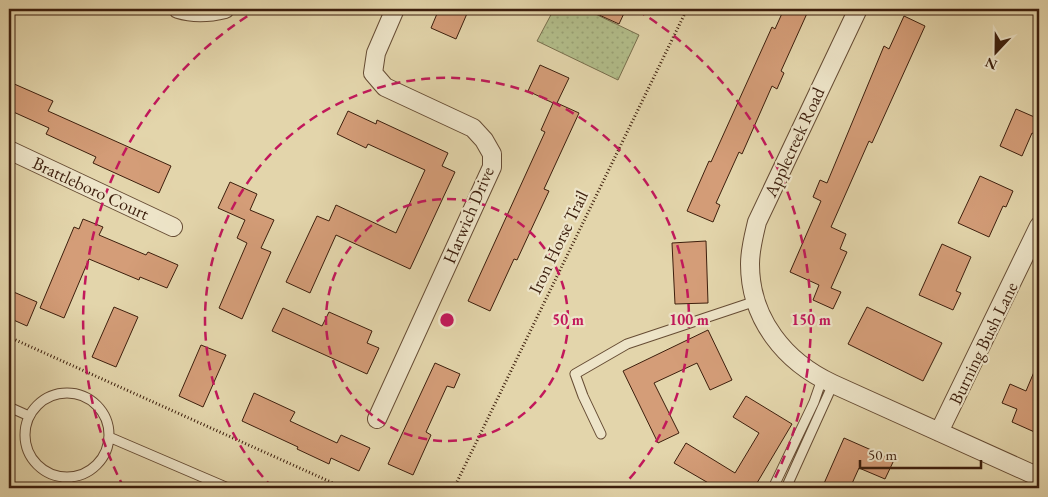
<svg xmlns="http://www.w3.org/2000/svg" width="1048" height="497" font-family="'EB Garamond',serif">
	<style>
		.grass { fill: url(#grass-dots); stroke: #786e4c }
		.building { fill: #d49d78; stroke: #3d1f0d }
		.lines { fill: none; stroke-linecap: round; stroke-linejoin: round }
		.service-casing { stroke: #664c34; stroke-width: 11 }
		.minor-casing { stroke: #664c34; stroke-width: 20 }
		.path { stroke: #3d1f0d; stroke-width: 3; stroke-dasharray: 1 2.5; stroke-linecap: butt }
		.service { stroke: #ede4c8; stroke-width: 9 }
		.minor { stroke: #ede4c8; stroke-width: 18 }
		.ring { fill: none; stroke: #c2185b; stroke-width: 2.5; stroke-dasharray: 9 6 }
		.labels { text-anchor: middle; dominant-baseline: central; stroke-width: 4.5; stroke-linejoin: round; paint-order: stroke }
		.street-label { font-size: 18px; fill: #3d1f0d; stroke: #ede4c8 }
		.centre { fill: #c2185b; stroke: #ede4c8; stroke-width: 2.5 }
		.ring-label { font-size: 15px; text-anchor: middle; font-weight: bold; fill: #c2185b; stroke: #ede4c8; stroke-width: 4.5; stroke-linejoin: round; paint-order: stroke }
	</style>
	<defs>
		<pattern id="grass-dots" width="8" height="8" patternUnits="userSpaceOnUse" patternTransform="scale(1.25)"><rect width="8" height="8" fill="#b2bd8a"/><path d="M2 2h.1M6 6h.1" fill="none" stroke="#9aa276" stroke-width="1.8" stroke-linecap="round"/></pattern>
	</defs>
	<rect width="100%" height="100%" fill="#e3d5ab"/>
	<filter id="stains"><feTurbulence type="fractalNoise" baseFrequency=".004" numOctaves="4"/><feColorMatrix values="0 0 0 0 .2 0 0 0 0 .09 0 0 0 0 .02 0 0 0 .5 -.17"/></filter>
	<radialGradient id="worn" r=".72"><stop offset=".6" stop-color="#630" stop-opacity="0"/><stop offset="1" stop-color="#630" stop-opacity=".3"/></radialGradient>
	<path class="grass" d="M554,9H564L574,14L576,9L589,11L639,35L618,80L537,41Z"/>
	<path class="building" d="M439,9H469L456,39L431,28Z
		M586,9H626L619,24Z
		M784,9H809L781,71L784,73L777,89L772,86L742,154L739,152L716,203L720,205L713,222L687,211L709,161L711,162L772,27L775,29Z
		M904,16L925,26L872,143L869,141L831,227L846,234L840,249L847,252L831,288L841,292L833,309L813,300L819,285L790,272L821,201L813,197L820,180L827,183L884,46L889,49Z
		M540,65L569,78L557,103L579,113L544,189L549,191L517,260L514,259L490,311L468,301L545,132L541,130L553,103L528,91Z
		M12,83L53,101L48,111L171,166L159,193L93,163L96,157L46,134L49,128L9,110V91Z
		M1016,109L1039,119V136L1032,133L1022,156L1000,146Z
		M348,111L376,124L377,120L448,153L442,166L455,172L410,269L336,235L310,293L286,282L317,216L329,221L336,205L396,233L425,170L368,144L366,148L337,134Z
		M980,176L1013,191L1006,207L1003,206L989,237L958,223Z
		M230,182L257,194L250,210L274,220L261,248L271,252L242,319L219,308L247,243L237,238L245,220L218,208Z
		M83,219L103,227L99,235L146,255L148,252L178,265L167,288L140,277L139,280L89,259L64,318L40,308L74,227L79,229Z
		M706,241L708,303L675,304L672,243Z
		M942,244L971,257L956,291L961,293L953,310L919,295Z
		M9,290L37,302L27,326L9,318Z
		M114,307L138,317L116,367L92,357Z
		M867,307L942,343L923,381L848,344Z
		M283,308L322,326L329,312L372,331L367,343L379,348L367,374L272,331Z
		M708,330L732,380L710,390L697,363L654,383L679,433L658,443L623,371Z
		M201,345L226,355L203,407L179,396Z
		M1039,360V434L1012,422L1017,409L1002,403L1010,384L1026,391Z
		M435,363L460,374L454,388L447,386L426,432L431,435L413,475L388,464Z
		M254,393L295,412L290,421L337,443L341,435L370,448L359,471L331,458L329,464L297,449L298,447L242,421Z
		M746,396L792,424L754,488H717L674,463L686,443L735,473L759,433L733,417Z
		M844,438L894,460L885,479L859,468L850,488H822Z"/>
	<g class="lines">
		<g class="service-casing">
			<path id="service" d="M25 435a42 42 0 1 1 84 0a42 42 0 1 1-84 0Z
				M9,407L29,416
				M601,434L583,396L575,374L627,344L756,301
				M109,437L228,488
				M773,488L814,402L822,379
				M786,488L833,384
				M1037,488L1039,484"/>
		</g>
		<g class="minor-casing">
			<path id="minor" d="M178,9C194,14 209,13 225,9
				M858,9L757,222C754,235 750,249 750,264C750,319 785,362 833,384L1039,477
				M9,150L173,227
				M377,419L492,167V154L484,140L473,128L385,87L373,73L376,53L395,9
				M939,432L1039,226"/>
		</g>
		<path class="path" d="M9,337L344,488
			M454,488L687,9"/>
		<use href="#service" class="service"/>
		<use href="#minor" class="minor"/>
	</g>
	<g class="ring">
		<circle cx="447" cy="320" r="121"/>
		<path d="M273 488A242 242 0 1 1 621 488"/>
		<path d="M124 488A364 364 0 0 1 257 10M637 10A364 364 0 0 1 770 488"/>
	</g>
	<g class="labels">
		<g class="street-label">
			<text transform="translate(794 142) rotate(-65)">Applecreek Road</text>
			<text transform="translate(91 188) rotate(25)">Brattleboro Court</text>
			<text transform="translate(468 215) rotate(-67)">Harwich Drive</text>
			<text transform="translate(558 242) rotate(-64)">Iron Horse Trail</text>
			<text transform="translate(983 343) rotate(-64)">Burning Bush Lane</text>
		</g>
	</g>
	<circle cx="447" cy="320" r="8" class="centre"/>
	<g class="ring-label">
		<text x="568" y="325">50 m</text>
		<text x="689" y="325">100 m</text>
		<text x="811" y="325">150 m</text>
	</g>
	<rect width="1048" height="497" fill="none" stroke="#e3d5ab" stroke-width="30"/>
	<rect x="10" y="10" width="1028" height="477" fill="none" stroke="#3d1f0d" stroke-width="2.5"/>
	<rect x="15" y="15" width="1018" height="467" fill="none" stroke="#3d1f0d"/>
	<g transform="translate(996 52) rotate(202)" stroke="#ede4c8" stroke-width="4" paint-order="stroke">
	<path d="M0-4L9 19L0 12L-9 19Z" fill="#3d1f0d"/>
	<text y="-8" font-size="14" font-weight="bold" text-anchor="middle" fill="#3d1f0d">N</text>
	</g>
	<path d="M860 460v8h121v-8" fill="none" stroke="#3d1f0d" stroke-width="2.5"/>
	<text x="868" y="460" font-size="15" fill="#3d1f0d" stroke="#ede4c8" stroke-width="4" paint-order="stroke">50 m</text>
	<rect width="100%" height="100%" filter="url(#stains)"/>
	<rect width="100%" height="100%" fill="url(#worn)"/>
</svg>
